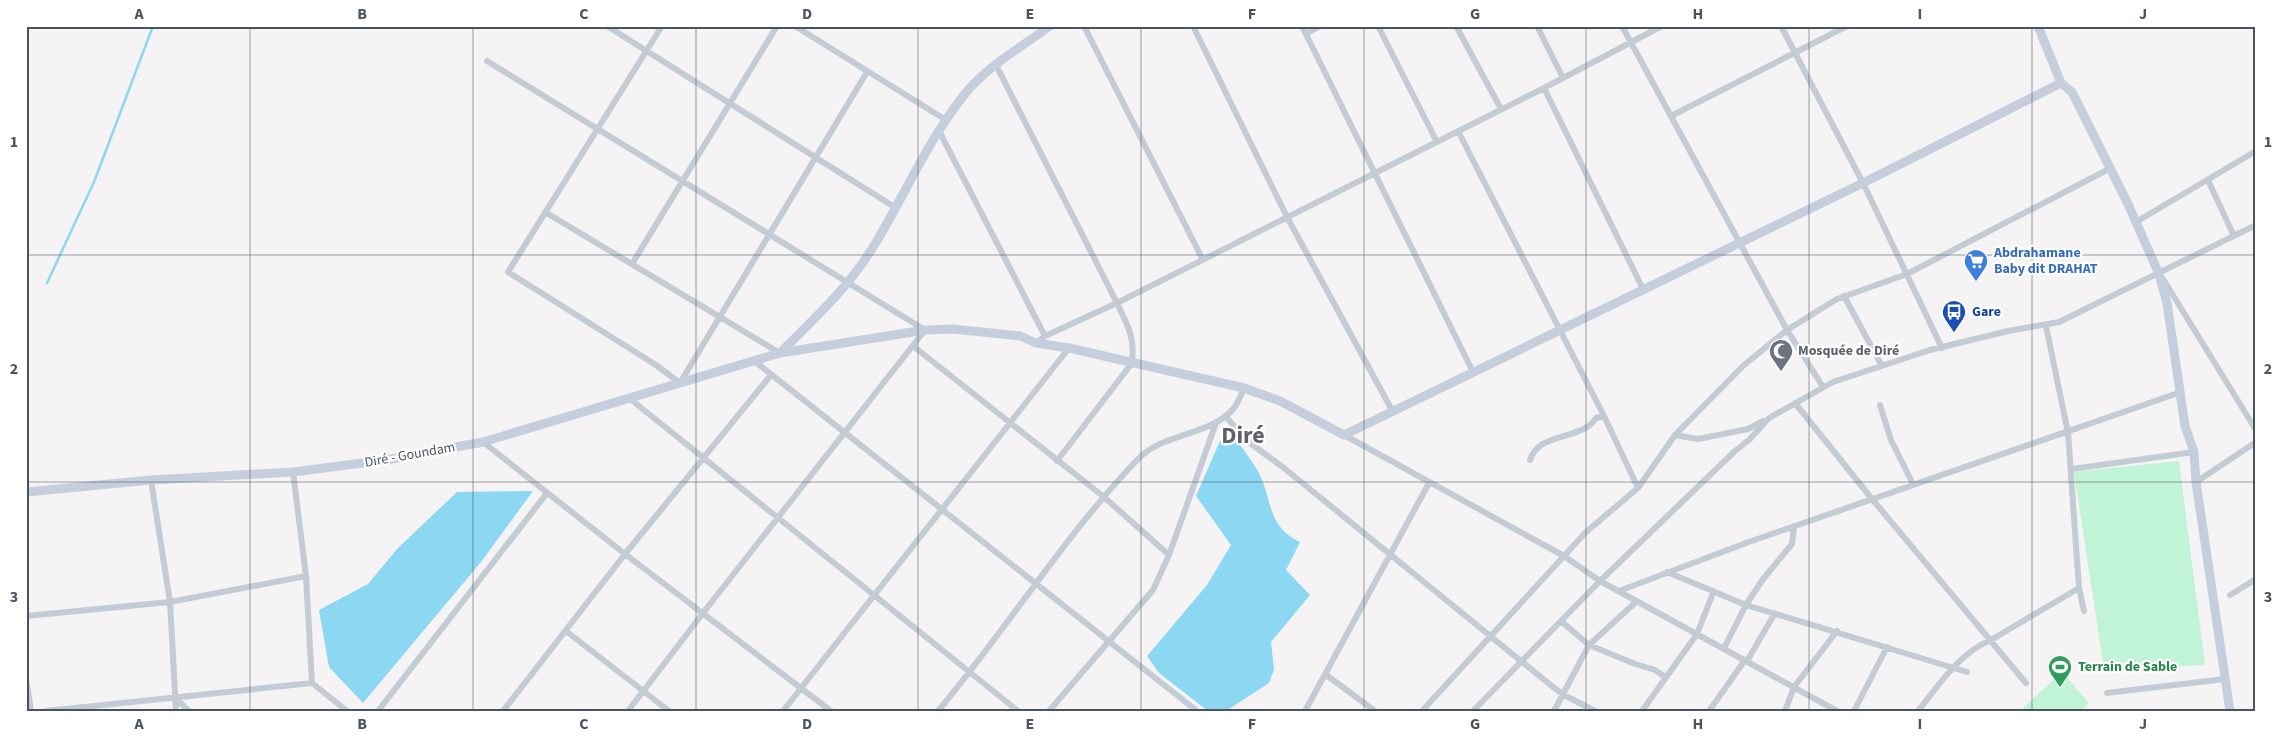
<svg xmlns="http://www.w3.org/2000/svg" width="2282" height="737" font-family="'Source Sans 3',sans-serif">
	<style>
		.green { fill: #c1f3d7 }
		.water { fill: #8cd7f2 }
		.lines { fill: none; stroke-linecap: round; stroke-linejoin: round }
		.stream { stroke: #8cd7f2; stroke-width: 2.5 }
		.street { stroke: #c3ccd4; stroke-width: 6 }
		.secondary { stroke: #c5cedc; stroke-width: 9 }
		.grid { fill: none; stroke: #495461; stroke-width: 1; stroke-opacity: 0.55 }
		.labels { text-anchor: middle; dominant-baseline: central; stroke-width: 4.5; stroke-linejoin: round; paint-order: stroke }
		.shop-label { font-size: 14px; font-weight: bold; fill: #366cbe; stroke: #fff; text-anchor: start }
		.transit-label { font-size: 14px; font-weight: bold; fill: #164399; stroke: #fff; text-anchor: start }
		.worship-label { font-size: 14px; font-weight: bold; fill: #5b616d; stroke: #fff; text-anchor: start }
		.street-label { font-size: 14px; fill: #495461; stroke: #fff }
		.leisure-label { font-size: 14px; font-weight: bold; fill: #27864d; stroke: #fff; text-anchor: start }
		.town-label { font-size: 24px; font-weight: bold; fill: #5e6268; stroke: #fff }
		.neatline { fill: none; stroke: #495461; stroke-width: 2 }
		.grid-label { font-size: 16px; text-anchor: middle; font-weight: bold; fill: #495461 }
	</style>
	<rect width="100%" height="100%" fill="#f5f3f3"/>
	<path class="green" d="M2179,461L2205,665L2104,669L2074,472Z
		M2062,672L2089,703L2081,711H2020Z"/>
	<path class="water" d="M1236,439C1242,448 1250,458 1256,468C1273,495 1265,526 1300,542L1286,570L1310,595L1271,642L1274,670L1269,683L1226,711H1208L1159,673L1147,656L1207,585L1231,545L1196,496L1220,441Z
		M533,491L481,562L363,703L329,667L319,610L368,584L398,548L457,492Z"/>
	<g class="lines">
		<path class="stream" d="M47,283L94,182L153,26"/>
		<path class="street" d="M607,26L896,208
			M662,26L508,272L656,365L680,383L867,72
			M795,26L946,120
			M1084,26L1203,260
			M1193,26L1287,217L1393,412
			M1302,26L1473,372
			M1378,26L1437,142
			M1456,26L1501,109
			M1537,26L1563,78
			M1622,26L1787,330L1823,387
			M1781,26L1863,183L1942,348
			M1306,34L1320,26
			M487,61L925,330L703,613L628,711
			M996,65L1117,303C1128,327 1135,336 1132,363L1057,461
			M1544,88L1643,289
			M1671,116L1847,26
			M939,131L1045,336
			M1458,131L1604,416L1638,488
			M2208,180L2234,236
			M545,212L780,353
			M2136,222L2256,151
			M632,264L777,26
			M2163,279L2256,430
			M1844,296L1882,366
			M2046,326L2068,433L2079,588L2084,611
			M1036,343L1045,336L1117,303L1544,88L1662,26
			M913,346L1104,497L1169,555
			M753,360L1197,711
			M629,398L1018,711
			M1795,403L1872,499L2026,683
			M1880,405L1891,440L1913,484
			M1225,416L1250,443L1284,468L1553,687L1564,695L1595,711
			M1344,435L1564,556L1600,581L1837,711
			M1675,435L1698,439L1748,429L1763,421
			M483,442L625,554L831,711
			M1530,460C1539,431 1582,441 1596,418L1604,416
			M2072,469L2194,452
			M293,472L306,576L312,683
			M151,480L170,602L176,711
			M2196,482L2256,442
			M1667,572L1746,605L1967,672
			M1619,591L1746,543L2181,392
			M2230,595L2256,579
			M26,616L170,602L306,576
			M1561,621L1589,645L1635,664L1655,670L1665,677
			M566,631L669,711
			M1724,648L1746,605L1763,579L1792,544L1794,526
			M1747,661L1775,613
			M1325,674L1375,711
			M26,679L31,711
			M2107,693L2225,679
			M174,697L189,711
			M46,711L312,683L347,711
			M378,711L547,493
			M503,711L625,554L771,375
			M783,711L1069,348
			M938,711C1006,630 1065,535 1138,459C1164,432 1211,436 1234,408C1238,403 1241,395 1244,388
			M1049,711L1153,590L1169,555L1216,423
			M1305,711L1429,483
			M1422,711L1586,532L1638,488L1675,435L1743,366L1787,330L1837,299L1907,274L2109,169
			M1473,711L1600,581L1735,451L1750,439L1769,418L1833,382L1930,350L2008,331L2059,322L2256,225
			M1554,711L1589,645L1637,601
			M1642,711L1697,634L1713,593
			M1709,711L1745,660
			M1785,711L1794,687L1837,631
			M1854,711L1887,647
			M1918,711C1938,686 1960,652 1991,640L2079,588"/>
		<path class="secondary" d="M2038,26L2061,83L2072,92L2128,204L2159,274L2167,303L2185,426L2194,452L2196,482L2230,711
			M781,352C815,318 850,286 875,244C906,193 930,135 969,89C991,64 1023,46 1050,26
			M26,492L151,480L293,472L386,460L483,442L780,353L925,330L953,329L1020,336L1036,343L1069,348L1244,388L1280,401L1344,435L1863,183L2061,83"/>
	</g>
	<path class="grid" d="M250,26V711M473,26V711M696,26V711M918,26V711M1141,26V711M1364,26V711M1586,26V711M1809,26V711M2032,26V711M26,255H2256M26,482H2256"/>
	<defs>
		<g id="supermarket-pin" transform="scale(1.25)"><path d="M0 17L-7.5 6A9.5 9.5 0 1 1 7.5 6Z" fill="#3f7fe0" stroke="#fff"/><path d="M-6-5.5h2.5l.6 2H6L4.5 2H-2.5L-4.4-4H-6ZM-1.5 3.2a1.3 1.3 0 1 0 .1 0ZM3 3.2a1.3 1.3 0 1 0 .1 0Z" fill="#fff"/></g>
		<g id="bus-pin" transform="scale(1.25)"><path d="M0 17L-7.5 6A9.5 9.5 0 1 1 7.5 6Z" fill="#1a4fb4" stroke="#fff"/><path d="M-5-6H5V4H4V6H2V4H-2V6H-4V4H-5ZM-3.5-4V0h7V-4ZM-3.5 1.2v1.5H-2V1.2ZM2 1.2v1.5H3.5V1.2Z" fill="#fff"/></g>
		<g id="mosque-pin" transform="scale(1.25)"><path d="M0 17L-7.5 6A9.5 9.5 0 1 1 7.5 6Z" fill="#6b7280" stroke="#fff"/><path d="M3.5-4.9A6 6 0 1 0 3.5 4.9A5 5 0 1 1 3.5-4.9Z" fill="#fff"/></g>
		<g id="stadium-pin" transform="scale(1.25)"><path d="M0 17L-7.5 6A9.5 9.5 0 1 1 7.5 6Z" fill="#2e9e5b" stroke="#fff"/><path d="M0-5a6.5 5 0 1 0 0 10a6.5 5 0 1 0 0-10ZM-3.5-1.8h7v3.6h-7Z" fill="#fff"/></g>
	</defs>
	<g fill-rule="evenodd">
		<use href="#supermarket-pin" x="1976" y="261"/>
		<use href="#bus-pin" x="1954" y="312"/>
		<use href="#mosque-pin" x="1781" y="351"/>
		<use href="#stadium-pin" x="2060" y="667"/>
	</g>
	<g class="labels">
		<g class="shop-label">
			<text x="1994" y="253">Abdrahamane<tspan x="1994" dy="16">Baby dit DRAHAT</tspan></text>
		</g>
		<g class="transit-label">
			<text x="1972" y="312">Gare</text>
		</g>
		<g class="worship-label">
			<text x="1798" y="351">Mosquée de Diré</text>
		</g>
		<g class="street-label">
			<text transform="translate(410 455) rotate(-10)">Diré - Goundam</text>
		</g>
		<g class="leisure-label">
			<text x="2078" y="667">Terrain de Sable</text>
		</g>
		<g class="town-label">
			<text x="1243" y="435">Diré</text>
		</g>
	</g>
	<rect width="2282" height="737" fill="none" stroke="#ffffff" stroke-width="55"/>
	<rect x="28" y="28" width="2226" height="682" class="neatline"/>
	<g class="grid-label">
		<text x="139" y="19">A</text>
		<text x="362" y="19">B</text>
		<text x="584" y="19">C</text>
		<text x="807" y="19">D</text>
		<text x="1030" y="19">E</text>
		<text x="1252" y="19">F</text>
		<text x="1475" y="19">G</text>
		<text x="1698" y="19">H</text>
		<text x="1920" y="19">I</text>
		<text x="2143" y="19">J</text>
		<text x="14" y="147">1</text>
		<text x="2268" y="147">1</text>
		<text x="14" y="374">2</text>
		<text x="2268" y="374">2</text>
		<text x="14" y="602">3</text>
		<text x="2268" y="602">3</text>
		<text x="139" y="729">A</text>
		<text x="362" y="729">B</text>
		<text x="584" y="729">C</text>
		<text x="807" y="729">D</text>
		<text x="1030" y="729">E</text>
		<text x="1252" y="729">F</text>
		<text x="1475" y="729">G</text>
		<text x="1698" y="729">H</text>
		<text x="1920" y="729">I</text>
		<text x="2143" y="729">J</text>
	</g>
</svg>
